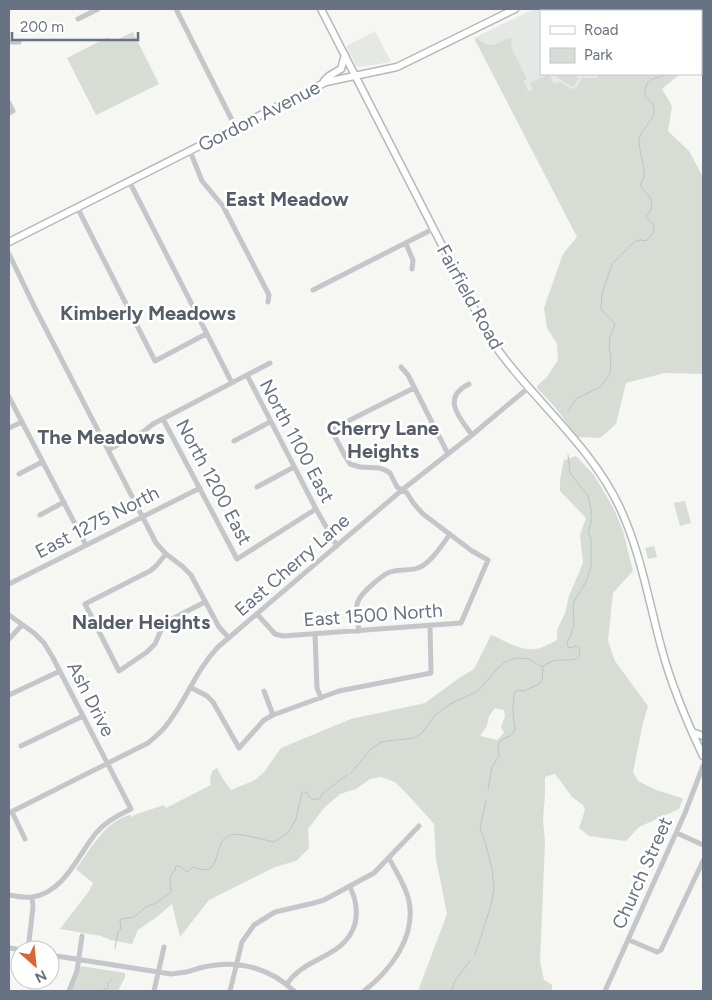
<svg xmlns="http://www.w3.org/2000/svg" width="712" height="1000" font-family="Figtree,sans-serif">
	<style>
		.built { fill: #e6e8e6 }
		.green { fill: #d7ddd4; fill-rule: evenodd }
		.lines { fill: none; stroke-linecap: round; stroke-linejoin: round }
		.stream { stroke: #bbc4c9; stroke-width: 1 }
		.major-casing { stroke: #b5b8bc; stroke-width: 9 }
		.minor { stroke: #c4c6ca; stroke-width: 5 }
		.major { stroke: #fff; stroke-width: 6 }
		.labels { text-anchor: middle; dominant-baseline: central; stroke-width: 5; stroke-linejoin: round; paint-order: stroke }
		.street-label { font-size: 19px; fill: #677382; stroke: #fff }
		.neighbourhood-label { font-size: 20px; font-weight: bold; fill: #545d68; stroke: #fff }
	</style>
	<rect width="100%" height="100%" fill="#f6f6f3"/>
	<path class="built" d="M534,9H591V11H541V74H598L600,89L542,168L474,38Z
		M375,31L391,62L359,67L356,65L346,46Z"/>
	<path class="green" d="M591,9H679L677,11H591Z
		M133,32L159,84L96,115L67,58L108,37L112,42Z
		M478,38C487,50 497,44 508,38L509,39L512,38L511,47L527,79L523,81L528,90L527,92L533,89L530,83L549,74L554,84L560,82L571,89L576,88L583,77L588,78H598V74H680L662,89L672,106L668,131L689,151L703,177V374L665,373L626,383L616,424L600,438L577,437L555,407L537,388V386L547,377L558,360L557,344L547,328L544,308L563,254L577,237L475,40Z
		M559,74H573L579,78L574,86H571L557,77Z
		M576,456L594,475L614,509L623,531L633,571L613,593L608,641L615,661L648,706L643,723L633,772L638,781C643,783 647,786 652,788C662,793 673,794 683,799L679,809L639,827L626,841L589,836L579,828L585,810L583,805L572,797L555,774L545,777V794L543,820L545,843L540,961L544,980L552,985V991H418L447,914L436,859L434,824L409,796L395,782L381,777L370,779L356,789L340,794L324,808L308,829L309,848L296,861L275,867L209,900L180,937L172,904L158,916L138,930L132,944L111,940L101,936L60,929L89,891L93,883L76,869C89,851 106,820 130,815L132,817L137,814L164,805L166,808L211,785L210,781L212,771L217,768L223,779L231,790L255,780L264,772L281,748L351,719L425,703L459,678L474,669L491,635C498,637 503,641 510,644C531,652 537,651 557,640V630L565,613L569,596L583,563L580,535L586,518L560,491V480L564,460ZM495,708L504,710L505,716L501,727L504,733L497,740L480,736L487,726L489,716Z
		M685,501L691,523L680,526L674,503Z
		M654,546L657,557L648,559L645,548Z
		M81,966L125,973V977L118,991H71Z"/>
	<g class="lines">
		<path class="stream" d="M647,9L648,11
			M568,412L576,399L600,387L610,374L611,356L609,348L610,337L615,324L601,309L602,294L612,264L635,241L641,240L646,241L654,232V226L646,217C652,211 654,203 649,196C647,193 643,190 641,187C640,182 643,180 644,176C645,165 639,152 639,141C640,128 659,118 653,105C651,102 647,99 645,96C645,79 650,80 665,75V74
			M543,666C548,663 553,660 559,660C569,659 583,664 579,647L576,646L571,648L568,647L567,642L571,635L574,624L573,606L575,599L586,582L591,567V539L588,532L591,523V509L588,496L570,473L568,455
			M351,773L371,749L381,742L414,738L422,733L435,715L450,704L478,691L497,669L505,662L516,658L529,659L540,666H543
			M488,789L492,767L499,756L498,745L501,740C522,732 513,727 513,710C513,705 514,699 514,693L518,690L524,691C530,687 540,686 542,680C543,676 542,671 543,667
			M115,948L118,932L121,929L120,920L121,919L134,917L146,907L156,903L171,892C171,884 167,876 175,871L176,866H179L187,872L193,867C198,868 204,871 209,869C219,864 216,842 228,836C237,831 263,840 274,842L288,833L296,819L302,792H306C310,799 312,800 319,799L322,794L347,775
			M475,955L491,905L494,889L492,869L486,845L480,828L486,801
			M104,991V988L106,989L108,988V983L112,979
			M451,991L456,979L470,961"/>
		<g class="major-casing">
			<path id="major" d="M321,9L489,337C528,396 590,443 620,508C641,553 649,603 662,650C672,687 687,722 703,756
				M324,81L329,76L341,69L345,55
				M9,242L326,82L397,67L515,9
				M692,732L703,736"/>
		</g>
		<path class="minor" d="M176,9L236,128
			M78,19L98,9
			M9,42H19
			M9,103L13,111L9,113
			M190,151L202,181L223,206L269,295L268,302
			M129,181L232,383
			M77,207L155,361L206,334
			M406,244L413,260L412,269
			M9,254L35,308L156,543L166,554L182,566L191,575L219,627L229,638
			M313,290L433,229
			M401,367L408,375L448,454
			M247,375L316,509L337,546
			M469,384C441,398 459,417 472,435
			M9,397L86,545
			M163,419L237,559L316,509
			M9,428L22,422
			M234,441L270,422
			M108,450L143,432L153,424L270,363
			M19,474L42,462
			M257,487L294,467
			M40,515L64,502
			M166,554L156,566L150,571L85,604L119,671L147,652L155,644L161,630L166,622L205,602
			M9,584L200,488
			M257,614L275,634L283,636L461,623L488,560L472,551L423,514L414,504L407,493L397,487L390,473L385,470L379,468L360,467L350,464L345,456L332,431L334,428L414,388
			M9,615L34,633L44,643L52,656L131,809C118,815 105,822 96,833C78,855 64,893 32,897C25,898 16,896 9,895
			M359,631C355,604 353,601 374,583C379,579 384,574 390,572C399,569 409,571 418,568C430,564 442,545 450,534
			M315,634L317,688L321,698
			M9,639L22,625
			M190,687L207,696L213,702L239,748L264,720L273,715L339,691L431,673L430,625
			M264,691L273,715
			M9,695L60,671
			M21,746L83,716
			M12,812L25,839
			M9,813L148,743C154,738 160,733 165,727C186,702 195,671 218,647L402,490L472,435L528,388
			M677,833L703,845
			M629,940L657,952L661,950L703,861
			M9,948L24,950
			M28,950L33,907L32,897
			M50,955L171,974C176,973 181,973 186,972C194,970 201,967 209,966C240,960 271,969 294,991
			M287,984C305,956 344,959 355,924C358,911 356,899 350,887
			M69,991L77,971L82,936
			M154,991L164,947
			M230,991L242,942L254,925L275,912L314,903L324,900L374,873L419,826
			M364,991C391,970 416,937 409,901C406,886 396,872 389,858
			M605,991L685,813L703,766"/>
		<use href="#major" class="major"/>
	</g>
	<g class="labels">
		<g class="street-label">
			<text transform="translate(259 116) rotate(-27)">Gordon Avenue</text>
			<text transform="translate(470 297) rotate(61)">Fairfield Road</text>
			<text transform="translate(297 441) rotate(62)">North 1100 East</text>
			<text transform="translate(214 482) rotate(62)">North 1200 East</text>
			<text transform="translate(97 522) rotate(-27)">East 1275 North</text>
			<text transform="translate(292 565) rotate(-41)">East Cherry Lane</text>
			<text transform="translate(373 615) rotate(-4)">East 1500 North</text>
			<text transform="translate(91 699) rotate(63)">Ash Drive</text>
			<text transform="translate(642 873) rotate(-66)">Church Street</text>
		</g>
		<g class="neighbourhood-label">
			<text x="287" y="199">East Meadow</text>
			<text x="148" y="313">Kimberly Meadows</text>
			<text x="383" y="428">Cherry Lane<tspan x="383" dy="23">Heights</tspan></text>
			<text x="101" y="437">The Meadows</text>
			<text x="141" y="622">Nalder Heights</text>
		</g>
	</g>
	<rect width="712" height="1000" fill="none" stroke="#677382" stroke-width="20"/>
	<rect x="540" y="10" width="162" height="65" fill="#ffffff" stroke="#c2c7cd"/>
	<rect x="550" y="26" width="25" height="8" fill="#ffffff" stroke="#c2c7cd"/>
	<text x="584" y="35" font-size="15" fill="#677382">Road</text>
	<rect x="550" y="48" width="25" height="15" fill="#d7ddd4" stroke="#c2c7cd"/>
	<text x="584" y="60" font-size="15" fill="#677382">Park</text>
	<g transform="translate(35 965) rotate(153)"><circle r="24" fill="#ffffff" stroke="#c2c7cd"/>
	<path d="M0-4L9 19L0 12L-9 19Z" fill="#d96730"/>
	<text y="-8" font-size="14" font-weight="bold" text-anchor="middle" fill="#677382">N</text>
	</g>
	<path d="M12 32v8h126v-8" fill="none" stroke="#677382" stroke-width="2.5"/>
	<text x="20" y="32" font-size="15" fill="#677382" stroke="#ffffff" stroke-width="4" paint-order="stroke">200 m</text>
</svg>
